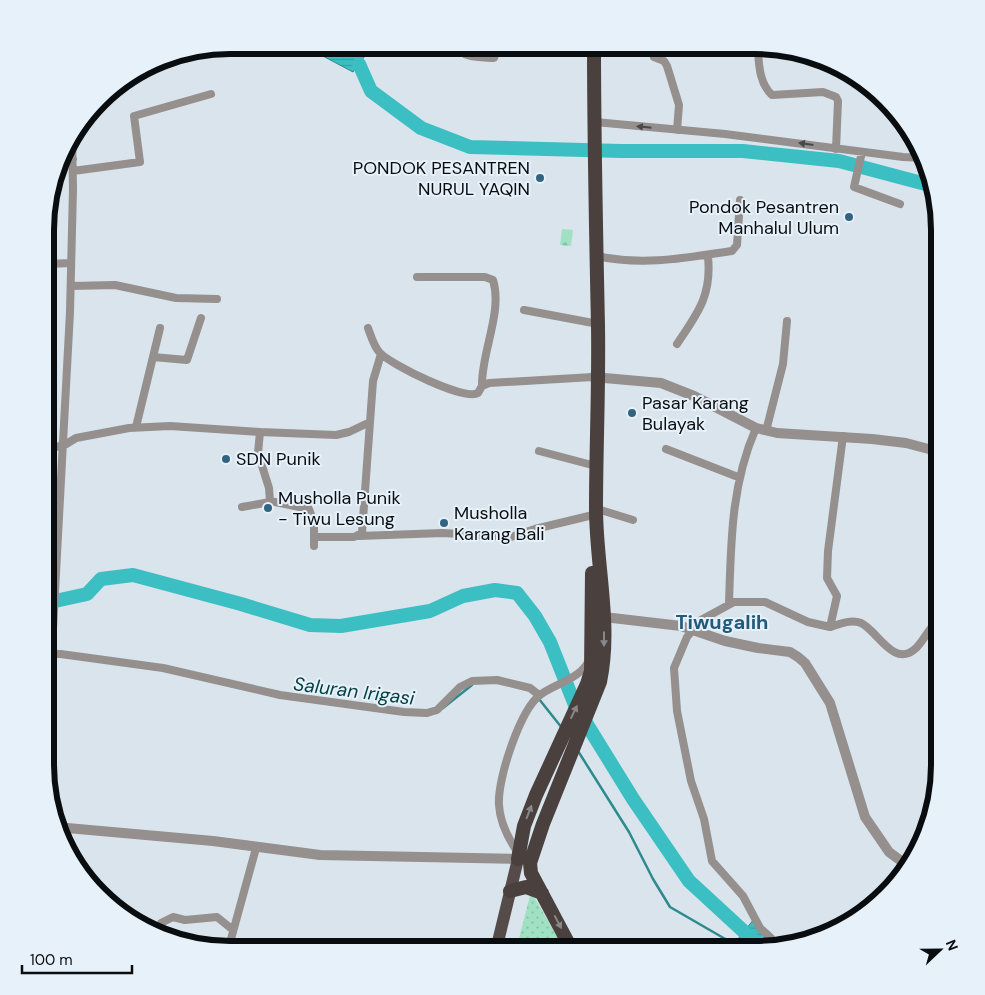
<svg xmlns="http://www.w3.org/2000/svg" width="985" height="995" font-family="'DM Sans',sans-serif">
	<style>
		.cemetery { fill: url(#cemetery-stones) }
		.park { fill: url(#park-dots) }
		.water { fill: url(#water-rules); stroke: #2d8a8d }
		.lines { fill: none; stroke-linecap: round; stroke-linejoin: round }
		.stream { stroke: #2d8a8d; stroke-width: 2.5 }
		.river { stroke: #3cbfc3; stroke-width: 14 }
		.minor { stroke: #958f8e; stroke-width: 8 }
		.tertiary { stroke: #958f8e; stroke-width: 10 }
		.primary { stroke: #554b49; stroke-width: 12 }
		.trunk { stroke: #4a403e; stroke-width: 14 }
		.oneway { fill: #494849 }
		.oneway2 { fill: #898789 }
		.poi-dot { fill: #326482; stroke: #e7f1fa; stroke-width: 2 }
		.labels { text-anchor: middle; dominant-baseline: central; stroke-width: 4; stroke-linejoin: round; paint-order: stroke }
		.poi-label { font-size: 18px; fill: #0a0d10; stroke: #e7f1fa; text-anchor: start }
		.water-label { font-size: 19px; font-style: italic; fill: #024041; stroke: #e7f1fa }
		.quarter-label { font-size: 20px; font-weight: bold; fill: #215b7c; stroke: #e7f1fa }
		.rim { fill: none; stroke: #0a0d10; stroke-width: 6 }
	</style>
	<defs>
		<pattern id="cemetery-stones" width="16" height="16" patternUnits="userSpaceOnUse" patternTransform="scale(1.25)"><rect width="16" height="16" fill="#a1e1c3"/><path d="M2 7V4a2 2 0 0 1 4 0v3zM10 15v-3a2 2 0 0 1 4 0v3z" fill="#89c0a6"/></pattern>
		<pattern id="park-dots" width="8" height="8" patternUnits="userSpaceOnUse" patternTransform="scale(1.25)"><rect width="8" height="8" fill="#a1e1c3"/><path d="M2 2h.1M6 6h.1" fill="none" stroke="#89c0a6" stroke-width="1.8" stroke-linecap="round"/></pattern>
		<pattern id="water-rules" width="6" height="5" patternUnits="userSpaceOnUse" patternTransform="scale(1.25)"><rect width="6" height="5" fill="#3cbfc3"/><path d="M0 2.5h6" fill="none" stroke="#33a3a6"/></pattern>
	</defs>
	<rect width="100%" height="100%" fill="#d9e4ec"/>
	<path class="cemetery" d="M562,229L573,230L571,246L560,245Z"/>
	<path class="park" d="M531,892L565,950H516Z"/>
	<path class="water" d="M230,45L153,71L143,70L170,55Z
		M302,45H373L353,72Z
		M754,919L760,930L775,948L729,950Z"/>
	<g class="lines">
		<path class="stream" d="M539,699L562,728
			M443,708L472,685
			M578,751L629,832L653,879L670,907L727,940L731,946"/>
		<path class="river" d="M359,64L371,91L421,128L470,147L621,151H743L839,161L933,186
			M46,603L87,594L101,579L133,575L241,604L310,625L341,626L430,611L463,596L495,590L517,593L535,616L550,642L575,705L633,799L689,881L764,950"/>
		<path class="minor" d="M457,46C463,59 481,57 494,58L498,46
			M758,52C759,67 760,84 772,95L823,92L836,97L838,101L836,149
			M654,57L664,61L667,66L679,105L677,130
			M595,122L725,134L903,157L924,158
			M862,152L854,187L900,204
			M60,163L73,159
			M73,171L140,162L134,116L211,94
			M596,256C643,266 685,258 732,251L737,245L740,200
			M48,264L70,263
			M417,277H485L493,280C503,312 481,353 482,386
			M71,286L115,285L176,298L217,299
			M524,310L593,323
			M368,328C371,336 374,347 380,353C392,365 464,401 478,393L482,386L489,383L593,377
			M677,344C697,314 712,296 708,257
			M153,357L187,360L201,318
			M136,427L160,328
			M766,431L783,364L787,321
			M260,432L258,453L269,488L270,501L309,509L314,523V546
			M843,436L828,551L827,578L837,596L830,627C840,624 851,619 861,623C877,630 893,668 915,649C924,641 929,627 940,618
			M47,447L63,446L76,438L129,428L170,426L260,432L336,435L349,432L370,422L373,381L381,354
			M666,449L738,477
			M539,451L592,465
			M242,507L270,502
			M594,508L633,520
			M359,536L443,533L511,537L535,529L593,515
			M315,537H354L362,533L370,422
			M729,604C731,542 731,485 756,428
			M46,652L163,668L280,695L404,712L427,713L437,710L460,687L472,681L497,680L530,688L539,695
			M45,778L70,312L73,189L72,134
			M519,854C509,840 500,822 499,805C497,780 520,710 540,695C556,683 581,679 589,660
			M155,933L159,930L161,923L173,917L185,920L217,917L233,930
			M771,938L760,928L743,896L712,861L704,819L691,781L677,711L674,668L687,637L701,620L734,602H765L808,622L830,627
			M228,950L256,848"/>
		<path class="tertiary" d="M593,377L661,383L694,396L756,428L777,433L872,439L906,443L940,452
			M604,617L681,626L725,641L758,648L790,652L798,657L805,663L830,703L865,817L889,852L908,866
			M56,827L213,841L320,855L518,859"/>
		<path class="primary" d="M496,950L518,859"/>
		<path class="trunk" d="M518,859L524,826L536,795L587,684L591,671L592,573
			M510,891L526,887L542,893
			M572,950L531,873L530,863L543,824L600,682C612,625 596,566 596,508C596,448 599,387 598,326C596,233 594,139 594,46"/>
	</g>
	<defs><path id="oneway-solid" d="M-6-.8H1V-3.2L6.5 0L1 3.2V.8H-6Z" transform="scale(1.25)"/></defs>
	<g class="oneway">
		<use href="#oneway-solid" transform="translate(644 127) rotate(-174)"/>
		<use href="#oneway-solid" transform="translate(806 144) rotate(-172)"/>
	</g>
	<g class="oneway2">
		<use href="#oneway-solid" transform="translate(604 639) rotate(90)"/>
		<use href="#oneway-solid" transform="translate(574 712) rotate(-64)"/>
		<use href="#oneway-solid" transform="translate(529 812) rotate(-69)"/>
		<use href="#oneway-solid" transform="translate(558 922) rotate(62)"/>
	</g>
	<g class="poi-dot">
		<circle cx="540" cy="178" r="5"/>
		<circle cx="849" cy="217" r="5"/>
		<circle cx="632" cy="413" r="5"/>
		<circle cx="226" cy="459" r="5"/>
		<circle cx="268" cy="508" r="5"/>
		<circle cx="444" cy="523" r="5"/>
	</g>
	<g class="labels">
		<g class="poi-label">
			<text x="530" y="168" text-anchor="end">PONDOK PESANTREN<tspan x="530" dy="21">NURUL YAQIN</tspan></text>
			<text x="839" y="207" text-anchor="end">Pondok Pesantren<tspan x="839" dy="21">Manhalul Ulum</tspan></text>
			<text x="642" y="403">Pasar Karang<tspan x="642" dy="21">Bulayak</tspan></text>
			<text x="236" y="459">SDN Punik</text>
			<text x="278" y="498">Musholla Punik<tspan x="278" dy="21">- Tiwu Lesung</tspan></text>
			<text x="454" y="513">Musholla<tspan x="454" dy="21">Karang Bali</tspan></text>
		</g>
		<g class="water-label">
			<text transform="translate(354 691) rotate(7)">Saluran Irigasi</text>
		</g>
		<g class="quarter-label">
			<text x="722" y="622">Tiwugalih</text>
		</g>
	</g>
	<path d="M0 0H985V995H0ZM230 54H755A176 176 0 0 1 931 230V765A176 176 0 0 1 755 941H230A176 176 0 0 1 54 765V230A176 176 0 0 1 230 54Z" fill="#e7f1fa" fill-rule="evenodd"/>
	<path class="rim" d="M230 54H755A176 176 0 0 1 931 230V765A176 176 0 0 1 755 941H230A176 176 0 0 1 54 765V230A176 176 0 0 1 230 54Z"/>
	<g transform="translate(940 950) rotate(68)" stroke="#e7f1fa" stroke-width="4" paint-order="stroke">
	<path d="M0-4L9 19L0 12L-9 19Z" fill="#0a0d10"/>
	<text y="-8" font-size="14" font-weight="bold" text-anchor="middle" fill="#0a0d10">N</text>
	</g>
	<path d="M22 965v8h110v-8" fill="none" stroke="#0a0d10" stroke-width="2.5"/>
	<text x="30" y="965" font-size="15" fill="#0a0d10" stroke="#e7f1fa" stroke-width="4" paint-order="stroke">100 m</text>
</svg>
